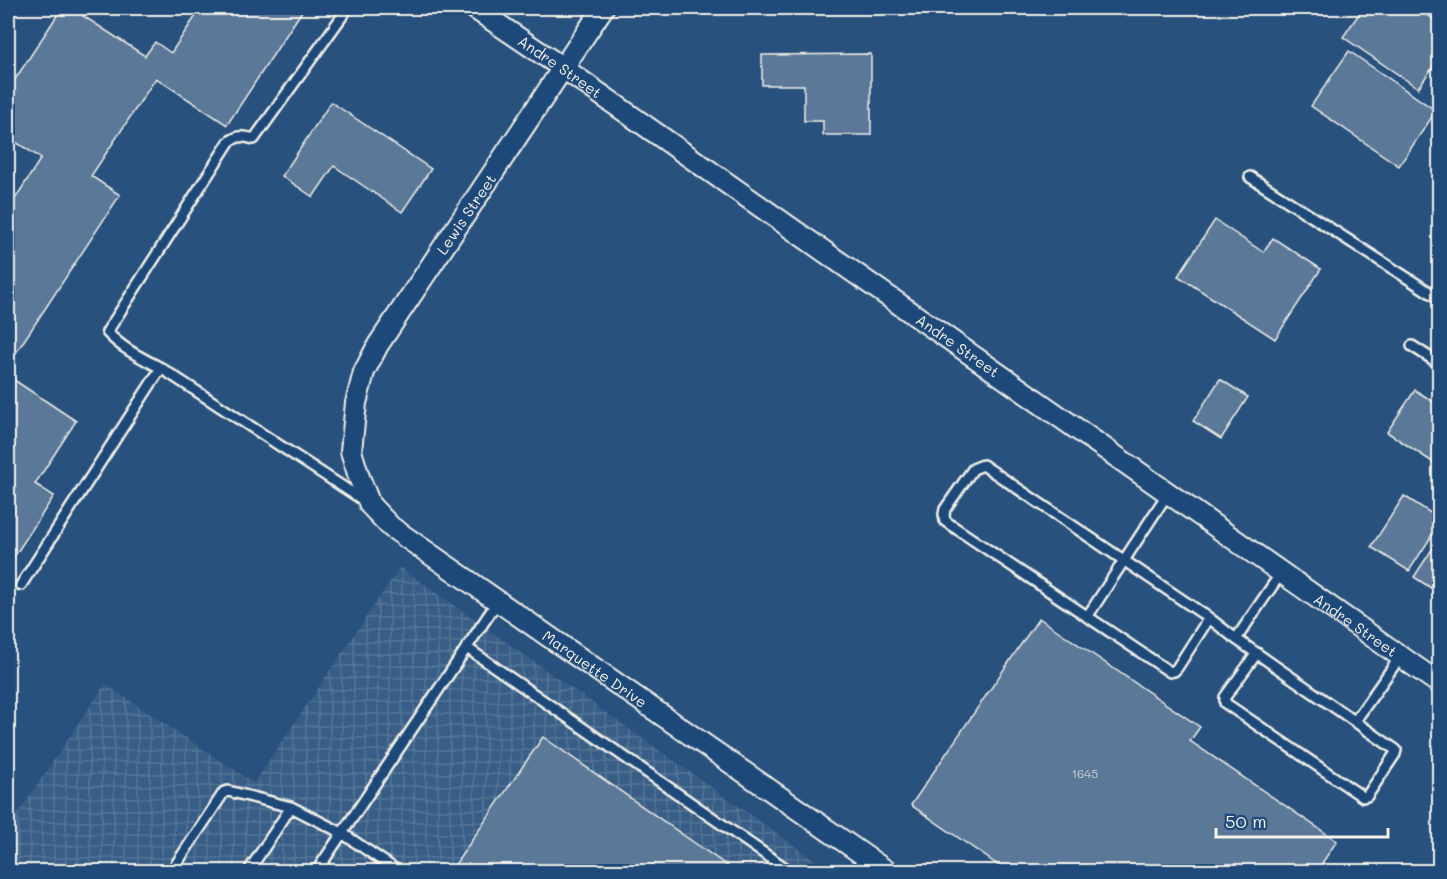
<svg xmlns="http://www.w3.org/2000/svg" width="1447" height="879" font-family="Mali,sans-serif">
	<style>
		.industrial { fill: url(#industrial-grid) }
		.building { fill: #5b7899; stroke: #f4f1e8; stroke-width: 1.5 }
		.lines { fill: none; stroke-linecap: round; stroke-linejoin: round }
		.service-casing { stroke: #f4f1e8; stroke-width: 14 }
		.minor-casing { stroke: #f4f1e8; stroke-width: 24 }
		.service { stroke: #1f4a7a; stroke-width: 9 }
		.minor { stroke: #1f4a7a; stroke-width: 20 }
		.labels { text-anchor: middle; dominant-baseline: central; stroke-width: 4.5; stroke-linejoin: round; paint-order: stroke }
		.number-label { font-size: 12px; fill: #ced3d4 }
		.street-label { font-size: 15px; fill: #f4f1e8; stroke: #1f4a7a }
	</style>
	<defs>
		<pattern id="industrial-grid" width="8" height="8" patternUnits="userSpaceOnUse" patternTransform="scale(1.5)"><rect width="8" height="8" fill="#375d86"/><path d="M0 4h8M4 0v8" fill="none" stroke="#557597"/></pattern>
	</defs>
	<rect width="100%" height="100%" fill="#28517e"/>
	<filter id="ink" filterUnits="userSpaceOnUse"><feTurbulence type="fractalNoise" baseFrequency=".0167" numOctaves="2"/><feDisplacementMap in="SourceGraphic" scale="12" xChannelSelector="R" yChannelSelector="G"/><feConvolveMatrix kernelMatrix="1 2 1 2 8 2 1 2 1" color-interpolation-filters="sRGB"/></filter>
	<g filter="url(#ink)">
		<path class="industrial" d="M400,567L830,871L8,872V828L105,684L254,783Z"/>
		<path class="building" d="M62,8H71L145,56L155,42L171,53L201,8H304L227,125L156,78L91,176L120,195L8,365V210L41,158L11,139L8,144V90Z
			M1363,8H1417L1440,23V57L1418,88L1343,37Z
			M1349,51L1436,111L1399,166L1311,106Z
			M871,54V135H823V121H804V85H762V55Z
			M331,102L431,169L402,212L334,166L313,197L282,176Z
			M1215,220L1263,252L1273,238L1321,269L1275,339L1178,276Z
			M8,376L76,421L35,484L54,496L8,566Z
			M1220,379L1248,397L1221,439L1193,421Z
			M1415,390L1440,406V467L1387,432Z
			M1404,496L1440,519V523L1409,571L1371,547Z
			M1440,537V594L1414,577Z
			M1039,618L1200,727L1190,741L1337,841L1316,872H1008L911,805Z
			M543,737L736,872H450Z"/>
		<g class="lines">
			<g class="service-casing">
				<path id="service" d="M348,8L254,139C243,136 238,135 229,142L107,332C122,349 142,358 161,368L366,502
					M1250,177L1440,299
					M1412,346L1440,364
					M21,585L161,368
					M1087,617L1168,493
					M1209,618L1177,668L1174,671L1170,672L945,521L944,514L945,509L973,469L983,465L1209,618L1236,639L1281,573
					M1236,639L1396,750L1395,754L1367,796L1363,797L1225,703V697L1257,653
					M467,648L791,872
					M1355,721L1400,657
					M171,872L224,792L228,791L291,807L342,833L399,872
					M248,872L291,807
					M316,872L498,601"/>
			</g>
			<g class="minor-casing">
				<g id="minor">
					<path id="s1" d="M474,8L563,68L1440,684"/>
					<path id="s2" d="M603,8L378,345L364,372L356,403L351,451L359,477L370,505L391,527L888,872"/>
				</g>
			</g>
			<use href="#service" class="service"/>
			<use href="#minor" class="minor"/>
		</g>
	</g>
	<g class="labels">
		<g class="number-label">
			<text x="1085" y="773">1645</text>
		</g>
		<g class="street-label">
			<text stroke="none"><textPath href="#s1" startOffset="104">Andre Street</textPath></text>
			<text transform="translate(466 214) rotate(-56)">Lewis Street</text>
			<text stroke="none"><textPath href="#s1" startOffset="590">Andre Street</textPath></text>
			<text stroke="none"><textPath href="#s1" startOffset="1076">Andre Street</textPath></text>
			<text stroke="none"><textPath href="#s2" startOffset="852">Marquette Drive</textPath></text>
		</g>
	</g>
	<rect width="1447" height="879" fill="none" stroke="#1f4a7a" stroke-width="30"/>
	<rect x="15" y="15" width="1417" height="849" fill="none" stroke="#f4f1e8" stroke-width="2" filter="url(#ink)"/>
	<path d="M1216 828v9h172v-9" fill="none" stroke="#f4f1e8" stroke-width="3"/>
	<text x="1225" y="828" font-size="18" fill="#f4f1e8" stroke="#1f4a7a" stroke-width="4.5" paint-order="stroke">50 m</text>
</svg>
